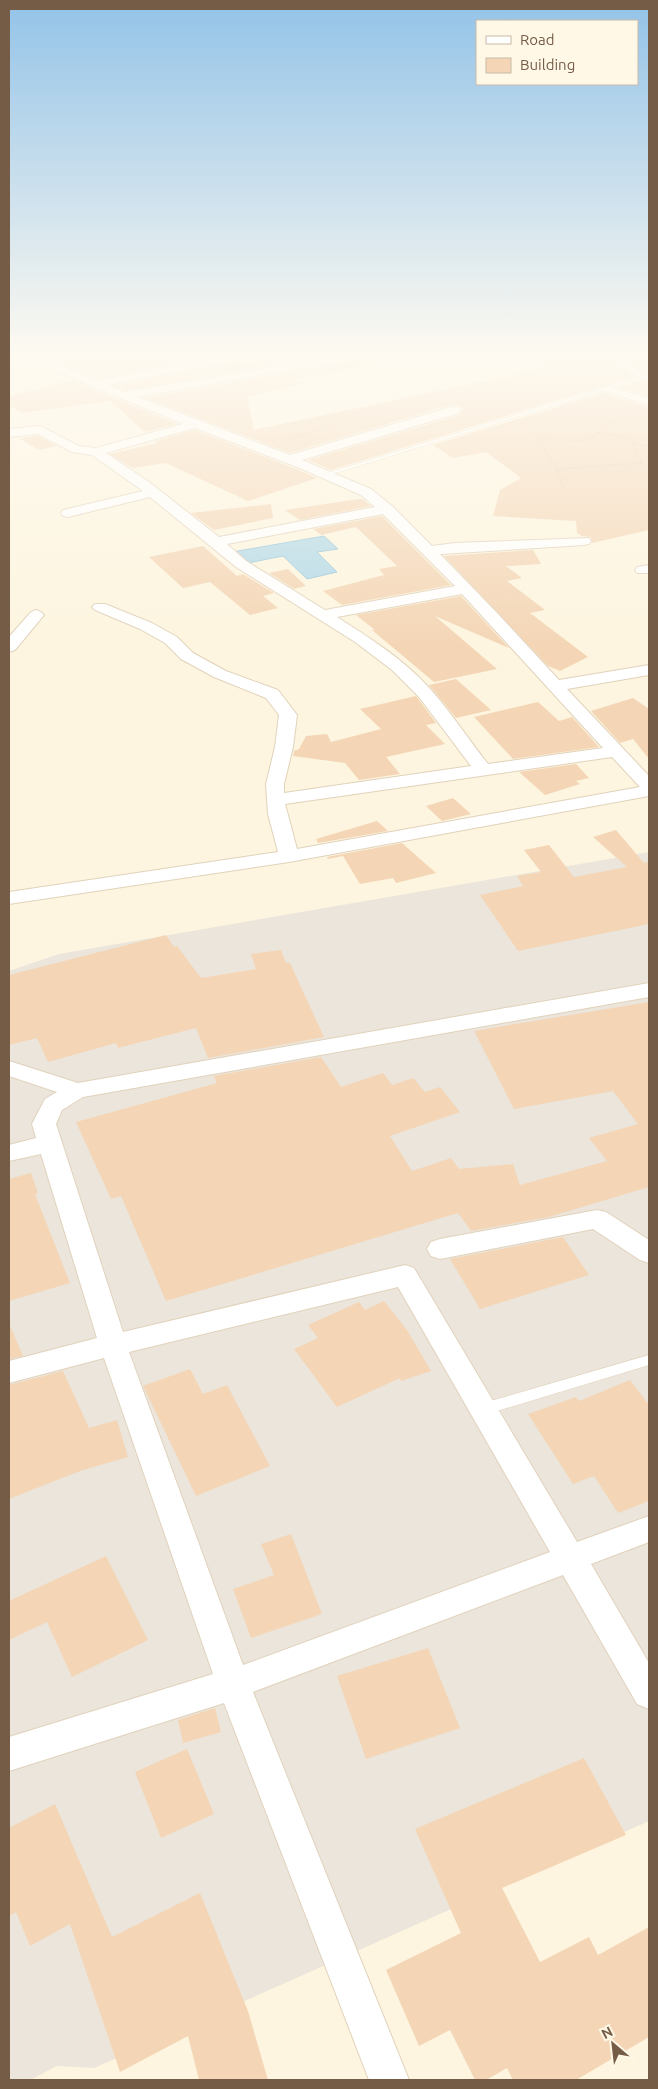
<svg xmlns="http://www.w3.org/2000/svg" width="658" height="2089" font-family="Ubuntu,sans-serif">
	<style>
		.industrial { fill: #ebe5db }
		.water { fill: #b3d9e7; stroke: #99c7d9 }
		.building { fill: #f4d6b6 }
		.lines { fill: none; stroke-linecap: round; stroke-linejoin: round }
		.service-casing { stroke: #e1d2bb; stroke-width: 1 }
		.minor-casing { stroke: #e1d2bb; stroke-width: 2 }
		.path { stroke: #d8ba99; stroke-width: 2; stroke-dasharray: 0.5 2; stroke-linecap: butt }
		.service { fill: #fff; fill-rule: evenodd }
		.minor { fill: #fff; fill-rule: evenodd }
	</style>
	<rect width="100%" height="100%" fill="#fdf5df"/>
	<path class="industrial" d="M649,852V1821L94,2068L57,2066L30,2080H9V971L59,954Z"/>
	<path class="water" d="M324,536L338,549L317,552L337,572L307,579L283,556L243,564L232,552Z"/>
	<path class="building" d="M38,353H232L96,378Z
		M310,353H342L125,390L115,386L242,361L243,365Z
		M542,353H600L635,376L331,470L308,460L460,415L463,409L459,405H450L290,453L145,398L372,358L380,354L381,363L291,380L301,384L247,397L254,430L545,368Z
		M613,353H649V396L620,387L648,379L649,377Z
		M72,380L90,388L177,424L145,432L110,401L22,413L9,406V396Z
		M603,393L649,407V530L592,543L591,537L582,536L577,533L576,521L493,516L500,490L521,478L486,452L453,458L433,445Z
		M195,430L301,471L317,478L248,501L166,463L132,468L110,454L157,443L155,441Z
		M38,436L57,446L39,450L19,438Z
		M359,499H362L371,506L300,520L285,510Z
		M271,504L273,518L214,530L191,513Z
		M382,516L451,585L342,605L323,591L384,575L379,569L397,566L356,527L321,535L313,529Z
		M203,546L237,576L243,574L274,593L263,596L278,608L250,615L210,582L183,588L149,557Z
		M533,550L541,564L506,566L522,578L507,581L545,610L530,613L588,657L560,671L548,666L444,556Z
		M288,569L306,586L294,589L269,573Z
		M461,596L509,648L435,616L497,669L434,682L372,630H375L356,615Z
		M456,679L491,710L456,718L429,685Z
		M416,696L436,723L426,725L445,744L386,757L400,774L359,780L345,763L293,756L294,751L299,749L306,736L327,734L331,742L381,729L360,709Z
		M633,698L649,709V759L633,739L620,743L591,711Z
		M538,702L559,721L572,717L599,747L513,759L474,717Z
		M576,764L589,778L576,781L580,784L545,795L519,772Z
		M453,798L471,814L442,821L426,806Z
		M377,821L388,831L318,843L316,839Z
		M616,830L644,863L649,862V924L518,951L480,895L523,886L517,876L541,872L524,850L549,845L574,877L627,867L593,837Z
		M402,843L436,873L396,883L393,878L360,884L343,856L328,859L327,857Z
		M166,935L174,947L177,946L201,978L256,969L251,954L281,950L286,963H290L324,1037L208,1058L196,1028L118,1048L116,1043L48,1062L37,1038L9,1045V975Z
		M649,1002V1187L549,1217L471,1231L458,1213L166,1301L121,1196L111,1199L76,1122L217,1083L214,1076L321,1057L341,1087L383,1073L392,1085L413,1078L425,1092L440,1087L460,1112L390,1136L412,1171L451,1158L459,1169L513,1164L520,1185L607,1161L589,1138L638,1124L613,1091L514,1109L474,1031Z
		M31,1173L38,1193L35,1194L70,1283L9,1301V1179Z
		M563,1237L589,1275L480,1309L450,1259Z
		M384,1301L407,1330L431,1371L401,1381L400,1378L337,1407L294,1349L318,1338L308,1325L359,1302L365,1310Z
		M9,1323L23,1356L9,1359Z
		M190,1369L203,1394L227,1385L270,1466L196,1496L143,1386Z
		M63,1371L89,1428L117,1420L128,1457L80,1471L9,1499V1385Z
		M630,1380L649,1405V1501L618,1513L594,1476L573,1484L528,1414L576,1397L579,1401Z
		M291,1534L322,1614L251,1638L233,1589L274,1575L261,1544Z
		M106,1556L148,1640L72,1677L47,1622L9,1640V1601Z
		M428,1648L460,1728L366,1759L337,1676Z
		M215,1708L221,1732L183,1743L178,1720Z
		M187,1749L214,1814L161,1838L135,1772Z
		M584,1758L626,1835L502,1888L540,1962L589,1937L598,1955L649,1927V2037L576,2080H513L507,2068L486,2080H475L450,2030L419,2046L386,1970L461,1933L415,1829Z
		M55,1804L112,1937L200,1893L248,2011L268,2080H199L188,2036L120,2072L70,1924L30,1946L16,1912L9,1916V1828Z"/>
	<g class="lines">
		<g class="service-casing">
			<path id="service" d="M602,353H609L647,377L329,475L324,474L639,377Z
				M649,1355V1365L484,1415L479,1413L477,1409L479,1405L484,1403Z"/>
		</g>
		<g class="minor-casing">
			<path id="minor" d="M16,353H33L96,380L243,353H267L261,356L108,385L125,392L353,353H378L372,356L138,397L290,455L451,407H459L461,410L459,413L302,460L371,489L392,506L432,546L455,543L589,538L591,541L589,544L584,545L440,554L499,615L559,680L649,665V675L567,689L649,776V796L289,862L9,904V892L278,852L268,814L266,784L275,747L279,715L266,698L214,677L181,659L165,643L140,629L95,610L92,607L95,604H105L152,623L177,637L193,653L226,671L278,690L297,715L293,747L284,784V793L471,766L419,697L392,670L355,642L236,567L150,497L68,517L63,516L61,513L63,510L143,491L92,455L72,452L38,434L9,437V429L40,426L79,446L96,448L183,424L91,386ZM195,428L302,469L361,495L375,507L219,537L149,482L106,453ZM383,514L455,586L325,610L246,561L227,544ZM462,594L603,748L488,764C469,740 452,714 431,690C405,660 370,638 337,617ZM612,757L640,787L297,849L285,804Z
				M608,386L649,398V405L604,391L602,389L604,387Z
				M649,565V573H637L635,570L637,567Z
				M36,610L41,612L44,615L15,650L9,652V637L31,612Z
				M649,983V997L83,1097L62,1110L56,1124L123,1332L405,1265L414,1268L577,1542L649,1516V1542L591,1564L649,1663V1709L637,1704L563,1575L253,1692L409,2080H369L224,1703L9,1771V1737L213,1674L104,1358L9,1383V1361L97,1338L41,1154L9,1161V1145L36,1138L32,1124L45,1099L57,1092L9,1076V1061L78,1083ZM398,1287L550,1552L243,1665L129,1352Z
				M597,1210L606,1212L649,1240V1263L640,1260L593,1229L440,1259L431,1256L427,1249L431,1242L440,1239Z"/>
		</g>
		<path class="path" d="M457,394L593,358
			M525,427L541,437L539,438
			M599,433L614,420H603
			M599,433L633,438V444L642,463L557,469L538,439L585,441Z
			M285,439L335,426
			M634,444L649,446
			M557,469L563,486"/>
		<use href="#service" class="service"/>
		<use href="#minor" class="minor"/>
	</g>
	<linearGradient id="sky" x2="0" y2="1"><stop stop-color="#93c3e8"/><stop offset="0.55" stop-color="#fefaf1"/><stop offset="1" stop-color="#fefaf1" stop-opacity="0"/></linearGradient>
	<rect width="658" height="646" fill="url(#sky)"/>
	<rect width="658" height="2089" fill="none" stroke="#755c46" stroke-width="20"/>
	<rect x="476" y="20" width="162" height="65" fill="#fff8e7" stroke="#c8baa7"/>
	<rect x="486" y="36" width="25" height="8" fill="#ffffff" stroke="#c8baa7"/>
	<text x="520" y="45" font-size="15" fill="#755c46">Road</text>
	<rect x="486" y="58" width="25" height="15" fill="#f4d6b6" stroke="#c8baa7"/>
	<text x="520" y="70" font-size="15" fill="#755c46">Building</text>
	<g transform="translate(613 2044) rotate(332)" stroke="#fff8e7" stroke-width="4" paint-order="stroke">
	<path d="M0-4L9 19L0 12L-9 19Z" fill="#755c46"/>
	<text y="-8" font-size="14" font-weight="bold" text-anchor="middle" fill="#755c46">N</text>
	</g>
</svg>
